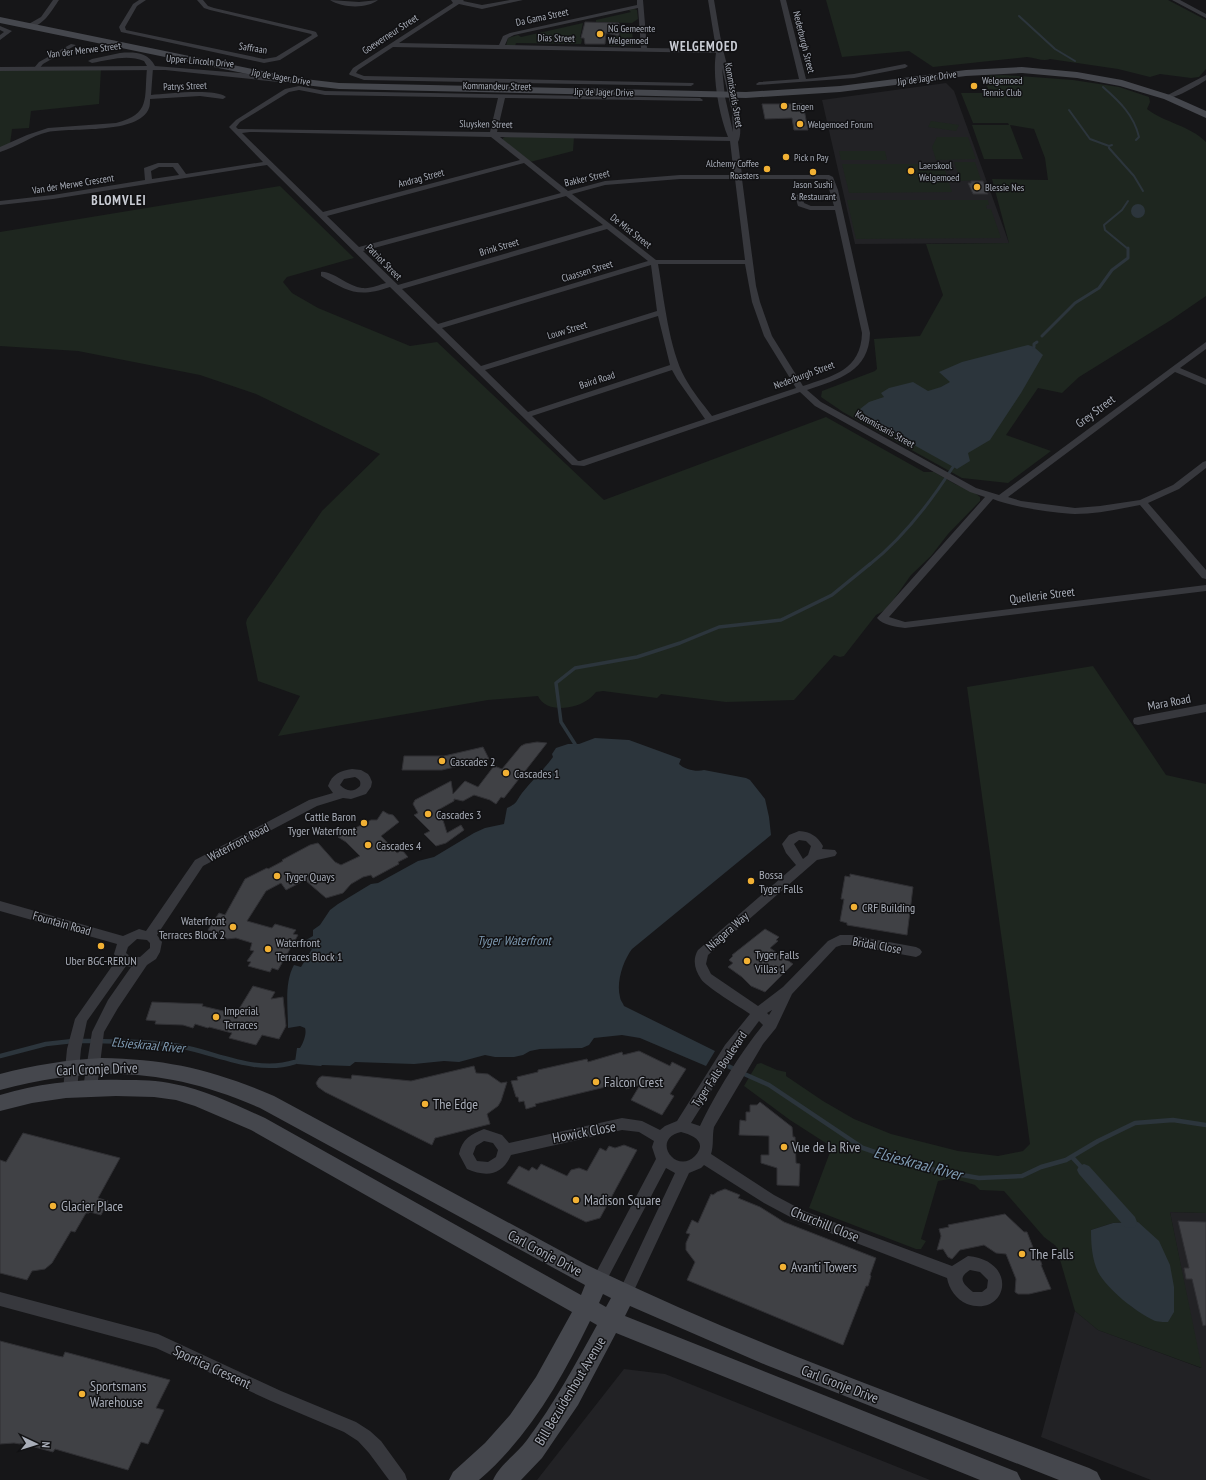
<svg xmlns="http://www.w3.org/2000/svg" width="1206" height="1480" font-family="'PT Sans Narrow',sans-serif">
	<style>
		.built { fill: #222225 }
		.green { fill: #1e261f; fill-rule: evenodd }
		.water { fill: #2c353c }
		.lines { fill: none; stroke-linecap: round; stroke-linejoin: round }
		.stream-far3 { stroke: #2c353c; stroke-width: 2 }
		.stream-far2 { stroke: #2c353c; stroke-width: 3 }
		.stream-far1 { stroke: #2c353c; stroke-width: 3.5 }
		.stream { stroke: #2c353c; stroke-width: 4.5 }
		.canal { fill: #2c353c; fill-rule: evenodd }
		.building { fill: #404145; stroke: #303034 }
		.minor { fill: #37383d; fill-rule: evenodd }
		.tertiary { fill: #37383d; fill-rule: evenodd }
		.secondary { fill: #45474d; fill-rule: evenodd }
		.poi-dot { fill: #f2b134; stroke: #111113; stroke-width: 1.5 }
		.labels { text-anchor: middle; dominant-baseline: central; stroke-width: 3; stroke-linejoin: round; paint-order: stroke }
		.far-street-label { font-size: 10px; fill: #a8adb8; stroke: #111113 }
		.far-poi-label { font-size: 10px; fill: #a8adb8; stroke: #111113; text-anchor: start }
		.street-label { font-size: 12px; fill: #a8adb8; stroke: #111113 }
		.poi-label { font-size: 12px; fill: #a8adb8; stroke: #111113; text-anchor: start }
		.far-district-label { font-size: 13px; font-weight: bold; letter-spacing: 1px; fill: #c9ccd4; stroke: #111113 }
		.water-label { font-size: 13px; font-style: italic; fill: #7f9bb3; stroke: #111113 }
		.near-street-label { font-size: 14px; fill: #a8adb8; stroke: #111113 }
		.near-poi-label { font-size: 14px; fill: #a8adb8; stroke: #111113; text-anchor: start }
		.near-water-label { font-size: 16px; font-style: italic; fill: #7f9bb3; stroke: #111113 }
	</style>
	<rect width="100%" height="100%" fill="#161618"/>
	<path class="built" d="M946,83L954,91L1009,243L855,244L822,100Z
		M1170,1212L1206,1213V1480H1151L1041,1437L1075,1311L1098,1330L1201,1368Z
		M624,1369L665,1374L930,1480H537Z"/>
	<path class="green" d="M826,0H1168L1206,20V69L1199,77L1191,78L1160,74L1150,77L1118,69L1050,59C1044,62 1036,58 1027,57L933,67L909,51L842,57Z
		M634,9L637,10L638,19L632,23L596,22V20L631,12L629,10Z
		M583,23L580,37L582,40L581,44L516,43L515,46H506L508,38L518,35L521,37Z
		M621,26H632L633,46H609V36H620Z
		M101,69L99,104L31,111L29,128L12,129L10,144L0,148V70Z
		M1004,75L1073,80L1119,87L1149,97L1150,102L1147,109C1165,123 1189,125 1206,142V296L1171,320L1079,377L1062,393L1038,388L1006,435L1051,451L1008,483L962,478L843,412L821,397L822,391L875,371L877,369L874,339L920,336L943,295L926,244L1009,243L992,179L1048,180L1045,158L1034,129L1010,125L1023,159H984L972,125H1009L1008,123H973L961,93H996L995,90L988,89L986,84L989,82L985,76Z
		M931,121L959,125L956,131L928,127Z
		M505,137H574L573,151L530,162L503,140V138Z
		M937,137H968L976,159L936,160L932,147Z
		M839,151H885L887,160H841Z
		M954,162H975L981,180L961,181Z
		M842,164H943L952,192L849,193Z
		M280,186L354,258L287,277L283,282L292,293L318,308L410,346L437,342L604,500L826,417L924,472H934L955,484L975,493L980,497V501L948,534L931,556L911,575L894,599L885,610L876,615L844,656L840,657L834,655L794,700L726,702L661,694L657,698L603,691L596,692C594,694 592,697 589,699C576,709 546,714 538,696L488,700L278,736L300,696L258,681L246,623L247,619L322,511L380,454L256,394L200,375L78,351L0,346V232Z
		M847,200H988L989,205H986L987,209H991L1001,238L856,239Z
		M1093,666L1166,775L1206,784V1213L1170,1212L1202,1368L1098,1330L1075,1311L1056,1246L1044,1237L1004,1191L980,1190L975,1185L962,1181L949,1179L938,1181L921,1239L926,1241L921,1249H916L809,1208L832,1147L790,1120L744,1086L757,1064L761,1063L777,1070L786,1072V1076L823,1101L854,1119L891,1134L958,1151L998,1156L1023,1151L1030,1144L967,687ZM1138,1222L1154,1320L1132,1307L1108,1285L1091,1230L1113,1223Z"/>
	<path class="water" d="M1131 211a7 7 0 1 1 14 0a7 7 0 1 1-14 0Z
		M1028,345L1034,347L1043,355L1021,393L990,440L968,453L970,461L957,469L871,421L860,409L869,402L884,397L881,393L889,388L913,382L928,391L941,387L950,382L939,372L962,362Z
		M595,738L629,740L681,759L679,764C685,770 697,772 704,770L746,778L750,780L765,799L769,817L771,835L632,949C623,961 616,982 620,997C620,1000 623,1003 624,1006L715,1051L706,1066L640,1038L622,1035L594,1038L589,1045L582,1048L540,1049L530,1051L523,1055L514,1057H495L485,1055L459,1062L444,1061L414,1064L355,1062L350,1066L322,1065L321,1066L297,1064L295,1062L297,1048H300C303,1043 307,1034 305,1028L300,1026L288,1028C288,1007 284,983 294,965L301,967L312,949L305,946L306,940L313,936V930L320,925L330,910L338,904L371,884L378,883L418,861L434,857L474,833L485,828L504,824L507,808C518,803 516,801 522,793C532,780 543,771 553,757L552,754L556,748L568,744H579Z
		M1138,1222L1159,1241L1170,1265L1174,1287V1312L1168,1322C1164,1322 1157,1322 1153,1320C1136,1312 1107,1289 1098,1272C1092,1259 1091,1244 1091,1230L1113,1223Z"/>
	<g class="lines">
		<path class="stream-far3" d="M1019,16L1055,49L1075,61
			M1103,87C1119,101 1134,115 1139,137L1136,140
			M1069,110L1090,139L1109,146
			M1112,145L1109,146V148L1134,176L1143,191
			M1128,201L1122,210L1104,225L1105,230L1128,249"/>
		<path class="stream-far2" d="M1042,336L1075,303L1099,288L1112,270L1128,258V248
			M1034,347V344L1037,342
			M869,565C902,539 930,503 953,467"/>
		<path class="stream-far1" d="M575,744L561,722L556,683L575,668L637,657L680,643L719,627L781,620L832,595L870,564"/>
		<path class="stream" d="M80,1041H93
			M100,1041C124,1042 149,1041 173,1045C214,1051 254,1075 295,1062
			M0,1056L46,1044L73,1041
			M724,1064L736,1070
			M742,1073L769,1085L863,1148L898,1160L939,1171L979,1178L1022,1176L1041,1167L1066,1160L1098,1141L1135,1123L1173,1120L1206,1125
			M1072,1157L1084,1170"/>
		<path class="canal" d="M1084,1164L1089,1166L1135,1217L1137,1222L1135,1227L1130,1228L1125,1227L1079,1174L1077,1170L1079,1166Z"/>
	</g>
	<path class="building" d="M585,22L619,23V36L606,33L605,44H585L584,38H581Z
		M762,104H803L808,130H794L792,118L765,119Z
		M971,181H983L988,194H973L968,183H971Z
		M537,742L547,743L504,798L501,797L496,804L490,800L474,795L463,801L454,799V801L438,810L442,817L447,833L461,825L464,830L446,843L436,846L424,834L430,831L414,815L418,813L413,804L415,800L451,781L453,794L465,781L478,787L494,766L502,769L521,746L525,744Z
		M483,747L489,759L442,770H402L404,756H444Z
		M383,811L388,814L393,815L399,822L381,836L397,853L402,850L408,857L398,862L399,864L373,878L371,875L363,877L351,884L343,893L326,898L305,880L286,890L281,883L266,891L247,921L272,928L275,924L296,930L293,934L298,935L278,970L272,968L270,972L248,966L251,962L247,961L254,951L250,950L252,943L236,938L227,939L221,934L208,930L219,913L225,915L245,879L267,868L268,869L283,861L282,860L310,845L318,843L335,862L341,865L360,856L346,842L338,837L371,820H377Z
		M850,874L913,887L907,935L847,925V923L840,921L844,899H841L845,876L850,877Z
		M765,929L779,937L776,940L778,941L770,948L793,964L765,992L751,986L742,977L728,967L733,963L729,960L733,956L732,955Z
		M253,986L275,992L271,999L283,997L286,1026L279,1039L262,1035L256,1045L229,1038L232,1033L209,1027L208,1028L195,1024L193,1028L183,1025L155,1024L156,1021L146,1020L152,1002L203,1004L202,1006L236,1014Z
		M639,1051L670,1066L672,1062L686,1069L670,1094L674,1096L662,1115L631,1100L640,1085L626,1089L625,1084L623,1085L622,1083L535,1104L536,1106L526,1109L524,1101L519,1102L518,1097H516L511,1081L518,1080L517,1077L538,1072V1070L587,1059L588,1062L622,1052L623,1055Z
		M474,1066L476,1073L488,1074L501,1083L507,1082L501,1101L498,1106L487,1114L490,1124L435,1138L432,1145L325,1092L318,1087L316,1083L319,1078L322,1076L351,1079L352,1075L411,1081Z
		M760,1102L792,1127L793,1137H795L796,1163L800,1164L799,1186L777,1185V1168L761,1163V1155H769V1136L739,1135L740,1120L746,1121V1112H750V1105H757Z
		M23,1133L120,1158L98,1198L108,1201L101,1215L90,1212L89,1213H86L75,1232L71,1231L52,1263L45,1269L32,1271L27,1280L0,1273V1160L6,1162Z
		M624,1145L637,1150L600,1218L586,1222L507,1183L519,1166L529,1171L532,1167L537,1170L541,1164L567,1176L571,1170L579,1168L587,1171L600,1148L606,1151L609,1146L615,1148Z
		M725,1189L740,1195L738,1198L760,1207L784,1222L876,1258L870,1275L871,1276L868,1286H866L843,1345L687,1280L695,1262L686,1250V1243L690,1234L686,1233L692,1220L698,1223L711,1194L713,1195L717,1192Z
		M1005,1214L1024,1232H1027L1034,1250L1038,1253L1042,1265H1041L1051,1289L1029,1294H1018L1015,1292L1016,1279L1006,1254L996,1253L984,1245L960,1250L952,1259L948,1257L943,1249L937,1250L941,1236L939,1229L949,1227L948,1225Z
		M1178,1221L1206,1222V1325L1203,1326L1192,1279H1186L1184,1268H1189Z
		M0,1341L58,1356L63,1357L65,1352L170,1380L156,1408L164,1410L148,1444L141,1442L128,1470L55,1449L53,1452L20,1443V1444L14,1443L0,1444Z"/>
	<g class="lines">
		<path class="minor" d="M53,0H59C52,10 42,29 27,27V25L41,17Z
			M139,0H146L137,6L125,27L126,30L264,59L276,57L312,35L311,34L210,10L204,8L197,0H203L208,6L214,8L313,31L316,32L318,36L280,60L264,63L121,32L119,27L133,4Z
			M330,0L359,2L378,0C367,9 342,8 330,0Z
			M451,0H464L463,1L482,5L510,0H523L482,9L459,4L399,43L499,45L503,36L510,33L637,5V0H643L647,48L716,49L708,0H714C717,16 719,33 723,49C727,68 747,127 738,142L742,175H829L833,177L838,190L870,333C869,372 839,379 807,390L821,402L976,488L999,495L1206,342V349L1180,368L1206,379V385L1175,372L1008,497L1021,501L1075,508L1100,506L1140,500L1173,485L1203,462L1206,461V468L1179,489L1148,503L1206,570V579L1202,578L1140,505C1119,509 1097,514 1075,514C1054,513 1012,507 993,499L889,617L905,622L1206,585V591L905,628C896,627 883,625 877,618L985,497L970,492L815,406L800,392L584,466L572,465L390,287C358,298 349,292 321,276V272C331,270 349,287 362,288C371,289 378,285 386,283L267,165L53,199L0,205V201L53,195L145,180L144,168L158,163H178L186,174L263,162L229,127L236,120L285,89L299,86L325,91L700,98L703,100L702,101L505,98L497,132L728,137C719,115 712,76 716,53L393,47L358,70L356,73L364,76L693,83L694,84L691,86L364,80L350,75L349,74L353,68L453,3ZM638,8L641,48L505,45L508,38L514,35ZM722,68L732,112L733,132L725,97ZM299,90L325,95L498,98L490,132L238,129L236,127L240,122L289,92ZM250,132L491,137L520,160L323,212L242,133ZM500,137L730,141L734,175H680L605,181L568,191ZM524,163L561,193L359,247L327,216ZM159,167H173L179,175L152,179L151,171ZM680,179H735L745,260H656L572,194L605,185ZM742,179H826L834,206H811L804,203L802,194H799L795,196L798,206L810,210H835L862,333C861,370 833,376 803,386L772,336L760,302L756,286ZM566,196L603,225L398,285L363,251ZM607,229L648,261L438,324L402,289ZM658,264H745L752,302L764,336L796,388L712,416C703,404 692,391 685,378C669,349 664,298 658,264ZM651,265L657,311L481,366L442,328ZM658,316L670,365L528,412L485,370ZM672,370L677,379L705,419L580,461H578L532,416Z
			M780,0H786L806,79L854,74L905,64L908,66L905,68L854,78L757,85L756,84L759,82L799,79Z
			M1172,0H1180L1206,14V18Z
			M0,26L12,31L0,40V35L4,32L0,30Z
			M71,44L76,45L43,64L39,69L34,68L39,62Z
			M150,66L153,68L151,95C167,94 214,88 226,97L223,99L200,96L150,99C150,101 150,106 149,108C139,135 72,127 48,132C31,136 17,147 0,152V147L27,135L48,128L116,123C151,114 144,99 147,68Z
			M1206,75V80C1199,85 1170,102 1164,97Z
			M1206,704V712L1138,725L1134,724L1133,721L1134,718L1138,717Z
			M352,769L361,770L368,774L370,777L372,782L371,787L366,794L351,799L343,798L317,806L203,866L157,935L162,942L160,952L156,959L147,965L118,1008L104,1032L97,1088L95,1092L90,1094L85,1092L83,1088L92,1032L108,1000L131,967L126,966L87,1021L81,1049L77,1090L75,1094L70,1096L65,1094L63,1090L67,1049L75,1019L117,959L114,954L117,944L0,911V901L123,936L139,929L146,931L195,860L309,800L333,793L328,786C332,774 340,771 352,769ZM355,777C360,780 361,781 360,786C353,793 346,791 340,785L344,779ZM137,939L147,940L150,943V948L140,957H131L126,953L128,947Z
			M799,831C811,832 817,836 823,846L822,849L835,850L837,853L835,856L817,860L708,955L706,964L711,974L758,1006L783,987L828,941L840,935H851L916,947L920,949L922,952L920,955L916,957L851,945H842L836,947L792,994L776,1028L763,1044L714,1127C712,1136 714,1145 711,1154L774,1195L804,1211L952,1266L968,1256C1020,1261 1007,1318 967,1304C956,1299 949,1289 947,1278L794,1219L764,1203L704,1165L701,1168L689,1173L630,1299L625,1301L620,1299L618,1294L675,1173L666,1168L603,1287L598,1289L593,1287L591,1282L656,1159L652,1147L654,1141L639,1132L622,1130L511,1155C502,1176 486,1177 467,1169L459,1154C462,1139 471,1134 484,1129L502,1135L509,1143L622,1118L642,1121L660,1130L665,1126L677,1121L725,1045L750,1014C740,1007 706,987 701,979C695,970 692,960 698,950L796,865L786,853L782,844L789,835ZM799,840L806,841L811,846L808,855L803,859L794,844ZM772,1010L769,1015L767,1013ZM759,1021L763,1025C740,1053 716,1093 700,1126L691,1123L735,1053ZM681,1132C693,1135 708,1142 695,1156C676,1175 650,1139 681,1132ZM484,1141L493,1143L498,1150L496,1157L488,1162L477,1161L473,1154L476,1146ZM970,1270L980,1272L988,1280L987,1288L982,1292H973C963,1284 957,1278 970,1270Z
			M0,1292L158,1334L281,1391L356,1422L370,1431L381,1441L405,1474L407,1480H389L369,1453L358,1441L344,1432L271,1401L156,1348L0,1306Z"/>
		<path class="tertiary" d="M120,53C134,52 148,52 155,66L288,77L292,80L288,83L165,70L0,71V67L147,66L144,61C127,54 109,60 92,63L88,61L92,59Z"/>
		<path class="secondary" d="M0,17L296,78L339,83L746,92L840,86L966,70L1022,67L1077,72L1122,80L1170,95L1206,111V118L1164,99L1120,86L1077,78L1022,73L966,76L840,92L746,98L339,89L296,84L0,23Z
			M101,1058C168,1059 213,1070 274,1096L587,1265C750,1344 921,1404 1089,1468L1097,1472L1101,1480H1059L766,1365L630,1306L625,1316L1017,1472L1021,1480H980L616,1333L578,1405L542,1458L521,1480H493C500,1464 517,1454 527,1440C554,1404 575,1365 597,1325L590,1321C561,1380 529,1437 479,1480H449L453,1472L485,1443L510,1415L536,1377L572,1312L251,1130L195,1106L176,1100L154,1097L116,1096L66,1098L32,1103L0,1111V1095C40,1083 81,1079 123,1080C140,1080 158,1080 174,1084C206,1090 236,1105 265,1118L572,1290L581,1295L585,1285L260,1108C169,1068 95,1065 0,1090V1074C34,1065 66,1060 101,1058ZM603,1294L611,1298L606,1307L599,1303Z"/>
	</g>
	<g class="poi-dot">
		<circle cx="600" cy="34" r="4"/>
		<circle cx="974" cy="86" r="4"/>
		<circle cx="784" cy="106" r="4"/>
		<circle cx="800" cy="124" r="4"/>
		<circle cx="786" cy="157" r="4"/>
		<circle cx="767" cy="169" r="4"/>
		<circle cx="911" cy="171" r="4"/>
		<circle cx="813" cy="172" r="4"/>
		<circle cx="977" cy="187" r="4"/>
		<circle cx="442" cy="761" r="4"/>
		<circle cx="506" cy="773" r="4"/>
		<circle cx="428" cy="814" r="4"/>
		<circle cx="364" cy="823" r="4"/>
		<circle cx="368" cy="845" r="4"/>
		<circle cx="277" cy="876" r="4"/>
		<circle cx="751" cy="881" r="4"/>
		<circle cx="854" cy="907" r="4"/>
		<circle cx="233" cy="927" r="4"/>
		<circle cx="101" cy="946" r="4"/>
		<circle cx="268" cy="949" r="4"/>
		<circle cx="747" cy="961" r="4"/>
		<circle cx="216" cy="1017" r="4"/>
		<circle cx="596" cy="1082" r="4"/>
		<circle cx="425" cy="1104" r="4"/>
		<circle cx="784" cy="1147" r="4"/>
		<circle cx="576" cy="1200" r="4"/>
		<circle cx="53" cy="1206" r="4"/>
		<circle cx="1022" cy="1254" r="4"/>
		<circle cx="783" cy="1267" r="4"/>
		<circle cx="82" cy="1394" r="4"/>
	</g>
	<g class="labels">
		<g class="far-street-label">
			<text transform="translate(542 17) rotate(-12)">Da Gama Street</text>
			<text transform="translate(390 34) rotate(-33)">Goewerneur Street</text>
			<text transform="translate(556 38) rotate(1)">Dias Street</text>
			<text transform="translate(804 42) rotate(76)">Nederburgh Street</text>
			<text transform="translate(253 48) rotate(9)">Saffraan</text>
			<text transform="translate(84 50) rotate(-7)">Van der Merwe Street</text>
			<text transform="translate(200 61) rotate(5)">Upper Lincoln Drive</text>
			<text transform="translate(281 77) rotate(10)">Jip de Jager Drive</text>
			<text transform="translate(927 78) rotate(-8)">Jip de Jager Drive</text>
			<text transform="translate(185 86) rotate(-2)">Patrys Street</text>
			<text transform="translate(497 86) rotate(1)">Kommandeur Street</text>
			<text transform="translate(604 92) rotate(1)">Jip de Jager Drive</text>
			<text transform="translate(734 95) rotate(80)">Kommissaris Street</text>
			<text transform="translate(486 124) rotate(1)">Sluysken Street</text>
			<text transform="translate(421 178) rotate(-15)">Andrag Street</text>
			<text transform="translate(587 178) rotate(-13)">Bakker Street</text>
			<text transform="translate(73 184) rotate(-9)">Van der Merwe Crescent</text>
			<text transform="translate(631 231) rotate(38)">De Mist Street</text>
			<text transform="translate(499 247) rotate(-16)">Brink Street</text>
			<text transform="translate(384 262) rotate(45)">Patriot Street</text>
			<text transform="translate(587 271) rotate(-17)">Claassen Street</text>
			<text transform="translate(567 330) rotate(-17)">Louw Street</text>
			<text transform="translate(804 375) rotate(-20)">Nederburgh Street</text>
			<text transform="translate(597 380) rotate(-18)">Baird Road</text>
			<text transform="translate(885 429) rotate(29)">Kommissaris Street</text>
		</g>
		<g class="far-poi-label">
			<text x="608" y="28">NG Gemeente<tspan x="608" dy="12">Welgemoed</tspan></text>
			<text x="982" y="80">Welgemoed<tspan x="982" dy="12">Tennis Club</tspan></text>
			<text x="792" y="106">Engen</text>
			<text x="808" y="124">Welgemoed Forum</text>
			<text x="794" y="157">Pick n Pay</text>
			<text x="759" y="163" text-anchor="end">Alchemy Coffee<tspan x="759" dy="12">Roasters</tspan></text>
			<text x="919" y="165">Laerskool<tspan x="919" dy="12">Welgemoed</tspan></text>
			<text x="813" y="184" text-anchor="middle">Jason Sushi<tspan x="813" dy="12">&amp; Restaurant</tspan></text>
			<text x="985" y="187">Blessie Nes</text>
		</g>
		<g class="street-label">
			<text transform="translate(1095 411) rotate(-37)">Grey Street</text>
			<text transform="translate(1042 595) rotate(-7)">Quellerie Street</text>
			<text transform="translate(1169 702) rotate(-11)">Mara Road</text>
			<text transform="translate(238 842) rotate(-28)">Waterfront Road</text>
			<text transform="translate(62 923) rotate(16)">Fountain Road</text>
			<text transform="translate(727 931) rotate(-41)">Niagara Way</text>
			<text transform="translate(877 945) rotate(10)">Bridal Close</text>
			<text transform="translate(719 1069) rotate(-56)">Tyger Falls Boulevard</text>
		</g>
		<g class="poi-label">
			<text x="450" y="761">Cascades 2</text>
			<text x="514" y="773">Cascades 1</text>
			<text x="436" y="814">Cascades 3</text>
			<text x="356" y="816" text-anchor="end">Cattle Baron<tspan x="356" dy="14">Tyger Waterfront</tspan></text>
			<text x="376" y="845">Cascades 4</text>
			<text x="759" y="874">Bossa<tspan x="759" dy="14">Tyger Falls</tspan></text>
			<text x="285" y="876">Tyger Quays</text>
			<text x="862" y="907">CRF Building</text>
			<text x="225" y="920" text-anchor="end">Waterfront<tspan x="225" dy="14">Terraces Block 2</tspan></text>
			<text x="276" y="942">Waterfront<tspan x="276" dy="14">Terraces Block 1</tspan></text>
			<text x="755" y="954">Tyger Falls<tspan x="755" dy="14">Villas 1</tspan></text>
			<text x="101" y="960" text-anchor="middle">Uber BGC-RERUN</text>
			<text x="224" y="1010">Imperial<tspan x="224" dy="14">Terraces</tspan></text>
		</g>
		<g class="far-district-label">
			<text x="704" y="46">WELGEMOED</text>
			<text x="119" y="200">BLOMVLEI</text>
		</g>
		<g class="water-label">
			<text x="514" y="940">Tyger Waterfront</text>
			<text transform="translate(148 1045) rotate(5)">Elsieskraal River</text>
		</g>
		<g class="near-street-label">
			<text transform="translate(97 1069) rotate(-2)">Carl Cronje Drive</text>
			<text transform="translate(584 1132) rotate(-11)">Howick Close</text>
			<text transform="translate(825 1224) rotate(22)">Churchill Close</text>
			<text transform="translate(545 1253) rotate(28)">Carl Cronje Drive</text>
			<text transform="translate(212 1367) rotate(25)">Sportica Crescent</text>
			<text transform="translate(840 1384) rotate(21)">Carl Cronje Drive</text>
			<text transform="translate(570 1391) rotate(-59)">Bill Bezuidenhout Avenue</text>
		</g>
		<g class="near-poi-label">
			<text x="604" y="1082">Falcon Crest</text>
			<text x="433" y="1104">The Edge</text>
			<text x="792" y="1147">Vue de la Rive</text>
			<text x="584" y="1200">Madison Square</text>
			<text x="61" y="1206">Glacier Place</text>
			<text x="1030" y="1254">The Falls</text>
			<text x="791" y="1267">Avanti Towers</text>
			<text x="90" y="1386">Sportsmans<tspan x="90" dy="16">Warehouse</tspan></text>
		</g>
		<g class="near-water-label">
			<text transform="translate(918 1163) rotate(15)">Elsieskraal River</text>
		</g>
	</g>
	<g transform="translate(36 1444) rotate(94)" stroke="#111113" stroke-width="3" paint-order="stroke">
	<path d="M0-3L7 15L0 10L-7 15Z" fill="#a8adb8"/>
	<text y="-6" font-size="11" font-weight="bold" text-anchor="middle" fill="#a8adb8">N</text>
	</g>
</svg>
